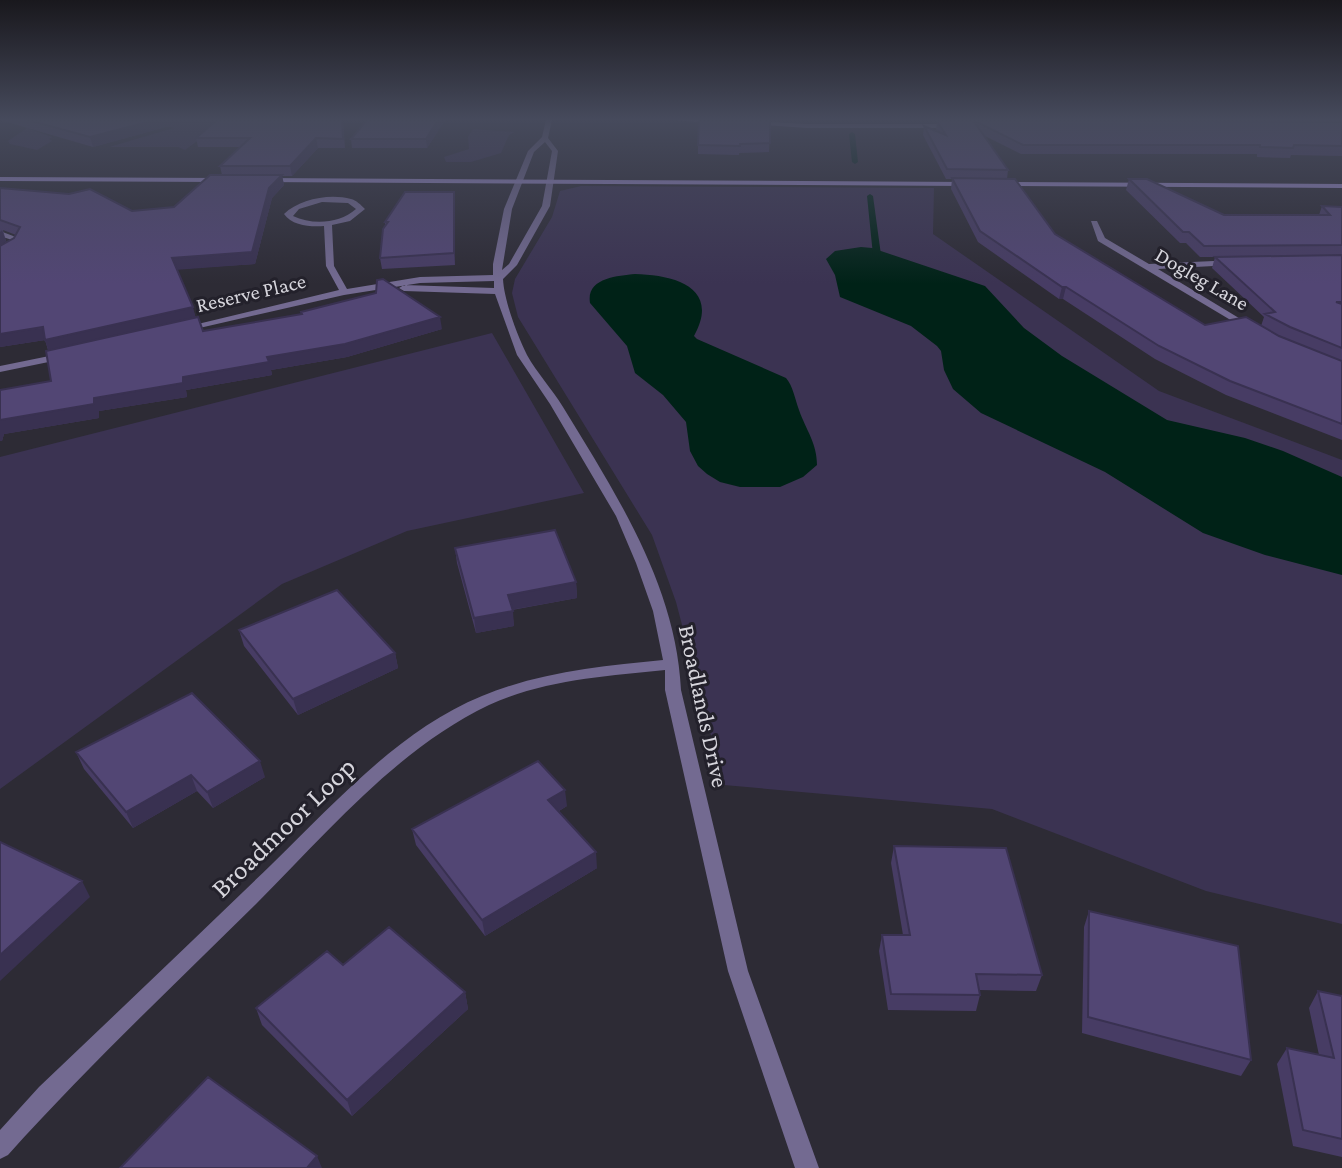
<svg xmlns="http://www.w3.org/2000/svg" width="1342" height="1168" font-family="'Crimson Pro',serif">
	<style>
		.green { fill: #3b3352 }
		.water { fill: #002217 }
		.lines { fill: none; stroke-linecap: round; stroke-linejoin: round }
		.stream { fill: #002217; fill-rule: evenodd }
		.minor { fill: #736a91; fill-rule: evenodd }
		.secondary { fill: #9b8bca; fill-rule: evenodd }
		.wall { fill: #473c64; fill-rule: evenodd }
		.shaded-wall { fill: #393151 }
		.building { fill: #524674; stroke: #393151; stroke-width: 2 }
		.labels { text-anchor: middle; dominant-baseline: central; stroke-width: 6; stroke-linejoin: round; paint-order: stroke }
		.far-street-label { font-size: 21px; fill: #d6d5dc; stroke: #23212b }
		.street-label { font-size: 24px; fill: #d6d5dc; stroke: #23212b }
		.near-street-label { font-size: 28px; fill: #d6d5dc; stroke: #23212b }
	</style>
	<rect width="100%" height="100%" fill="#2d2b35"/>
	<path class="green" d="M139,120H332L204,136L185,150L178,147H109L174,128Z
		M27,128L52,137L49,139L52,141L37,150L10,144L8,141Z
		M473,129L515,132L509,135L501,153L471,162H446L444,157L469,149L468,137Z
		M581,186L934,188L933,234L1159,391L1342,460V924L1206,891L992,809L724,785L676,602L652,535L518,317L512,293L515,279L552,217L560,191Z
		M492,333L584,493L407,531L282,584L0,789V457Z"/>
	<path class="water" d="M861,247L872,248L985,286L1024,328L1062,356L1167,420L1245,438L1283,451L1342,477V575L1265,555L1203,533L1105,472L981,413L953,389L944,370L941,351L937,346L911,326L840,297L835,275L826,259L835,251Z
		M635,274C674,275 721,287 694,336L697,339L786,378C793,386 795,399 799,410C806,430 817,443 817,465L803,477L780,487H740L720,482L707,474L698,466L690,451L686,422L663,395L635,373L627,346L590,303C586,278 617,276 635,274Z"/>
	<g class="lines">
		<path class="stream" d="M852,132L855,134L858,162L855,164L852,162L849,134Z
			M870,194L873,196L881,255L877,257L873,255L867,196Z"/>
		<path class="minor" d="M546,120H552L548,138L558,151L550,206L517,265L503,279C504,300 517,335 527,355C537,373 552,389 563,407C616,494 676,585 681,690L748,971L819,1168H795L728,971L665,690V670C606,676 543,680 489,705C397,749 328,832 257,903C173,986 87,1067 8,1155L0,1159V1130L39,1087C117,1013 195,938 272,864C336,802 399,730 482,696C540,672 602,666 663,660L653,611L636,563L616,516L550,404L517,355L495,294L404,291L399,288L404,285L494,288V281L420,283L344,295L182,332L177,329L339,290L326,266L324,226C311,227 292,226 284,214C299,199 330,193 351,199C356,200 361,205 365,209L350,221L332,225L334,266L347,289L420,277L493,275V264L504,209L528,151L542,137ZM545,142L552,151L542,206L509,264L502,270L512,209L534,152ZM322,202L348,203L356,209C339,224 312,225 293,216L299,209Z
			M674,120H718L720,122L717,124Z
			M752,121L806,124H955L958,126L955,128H806L750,124Z
			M1091,221H1097L1105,238L1149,264L1235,260L1236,262L1232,265L1158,269L1257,329L1249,331L1098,241Z
			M0,231L21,239L17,247L0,256V249L12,240L0,236Z
			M64,353L69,356L68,358L0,372V366Z"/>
		<path class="secondary" d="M0,177L223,178L227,180L223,182L0,181Z
			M264,178L968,182L972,184L968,186L261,182L260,180Z
			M1002,182L1342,184V188L999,186L998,184Z"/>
	</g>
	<path class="wall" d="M0,120H191L93,147Z
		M217,120H343L345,148H318L292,176H282L284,185L272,198L255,264L177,269L196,318L203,331L442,329L347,357L271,370L272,375L186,390L187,397L99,411V418L4,434L2,441L0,390L51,381L48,350L45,340L0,347V188L132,211L174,207L222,175L220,166L240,147H198L196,138ZM3,230L16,235L14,238L1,245L6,241Z
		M445,120L427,148H352L351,139Z
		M770,120L769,152L739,153V155L698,154V145Z
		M1159,120H1342V122Z
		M937,121L1342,122V156L1291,155L1290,158L1257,157V154H1021L983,135L1008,170L1007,179L1055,234L1205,325L1261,326L1264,317L1212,268L1215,257H1200L1186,243H1180L1126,190L1129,179L1224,215H1319L1322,206L1342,207V440L1226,395L1155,359L1063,299H1059L978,242L951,189L952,179H946L923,135L924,126L937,131L936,130Z
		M455,203V265L382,269L380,258L385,226V222Z
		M455,548L576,582L577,598L512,610L514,626L476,633L457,563Z
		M239,630L395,653L398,668L298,715L244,646Z
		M76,752L265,777L213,808L197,791L133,828L84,769Z
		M567,806L559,811L597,868L485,936L416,845L412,829Z
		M894,846L1042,975L1036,991L979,990L980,995L976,1011L888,1010L879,951L882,935H903L891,863Z
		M1089,911L1251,1060L1241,1076L1082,1033L1084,927Z
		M343,965L465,992L468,1009L352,1116L262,1025L256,1008Z
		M1318,991L1342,996V1157L1293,1146L1277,1064L1287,1048L1319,1055L1309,1008Z"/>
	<path class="shaded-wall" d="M155,120H191L93,147L90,137Z
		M438,120H445L427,148L426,139Z
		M316,138L318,148L292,176L290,166Z
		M282,175L284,185L272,198L255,264L175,270L172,258L269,188Z
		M454,192L455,203V265L454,253Z
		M2,230L6,241L0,246V232Z
		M1062,287H1066L1063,299H1059Z
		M193,307L196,319L49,352L45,340L0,347V334Z
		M440,317L442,329L347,357L271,370L272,375L186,390L187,397L99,411V418L4,434L2,441H0V420Z
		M576,582L577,598L510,610L508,595Z
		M513,611L514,626L476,633L474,618Z
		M395,653L398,668L298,715L293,699Z
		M260,761L265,777L213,808L207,792Z
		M191,775L197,791L133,828L126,812Z
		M565,790L567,806L550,816L548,800Z
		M596,852L597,868L485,936L482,920Z
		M82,881L90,897L0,981V955Z
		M465,992L468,1009L352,1116L347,1100Z
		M317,1156L322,1168H307Z"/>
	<path class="building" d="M28,120H155L90,137Z
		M217,120H342L343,139L316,138L290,166H220L250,138H196Z
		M367,120H438L426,139H351Z
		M699,120H770V143L740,144V146L698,145Z
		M973,120L1008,170L947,169L924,126L946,135L937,121Z
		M973,120L1342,122V146L1294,145L1293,148L1260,147V145H1023Z
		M210,175H282L269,188L252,252L172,258L193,307L45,340L43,327L0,334V246L14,238L20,227L0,220V188L69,194L90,189L132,211L174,207Z
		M952,178L1015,179L1055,234L1205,325L1246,317L1279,336L1342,361V424L1230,381L1159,346L1066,287H1062L980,231Z
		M1129,179H1147L1224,215H1330L1322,206L1342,207V245L1204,246L1189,232H1183Z
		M405,192H454V253L380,258L383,229L388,222H385Z
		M1342,255V302H1336L1342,304V348L1290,327L1265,314L1275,312L1215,257Z
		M383,279L440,317L345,344L267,357L269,362L183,377V383L94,398V404L0,420V390L51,381L46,351L198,317L203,331L302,314L301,312L376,293L377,280Z
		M555,530L576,582L508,595L513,611L474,618L455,548Z
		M337,590L395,653L293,699L239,630Z
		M192,693L260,761L207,792L191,775L126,812L76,752Z
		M538,761L565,790L548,800L596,852L482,920L412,829Z
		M0,842L82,881L0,955Z
		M894,846L1006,848L1042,975L976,974L980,995L891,994L882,935H910Z
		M1089,911L1238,946L1251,1060L1088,1017Z
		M389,927L465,992L347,1100L256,1008L327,951L343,965Z
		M1318,991L1342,996V1139L1303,1130L1287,1048L1334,1058Z
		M208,1077L317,1156L307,1168H120Z"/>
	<linearGradient id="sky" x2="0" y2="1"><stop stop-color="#19181d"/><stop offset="0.42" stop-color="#464a5c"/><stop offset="1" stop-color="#464a5c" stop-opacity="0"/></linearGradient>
	<rect width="1342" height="284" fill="url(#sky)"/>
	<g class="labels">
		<g class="far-street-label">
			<text transform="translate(1202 279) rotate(30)">Dogleg Lane</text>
			<text transform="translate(251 293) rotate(-13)">Reserve Place</text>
		</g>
		<g class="street-label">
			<text transform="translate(704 706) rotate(78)">Broadlands Drive</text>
		</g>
		<g class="near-street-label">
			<text transform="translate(283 827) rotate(-44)">Broadmoor Loop</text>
		</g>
	</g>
</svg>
